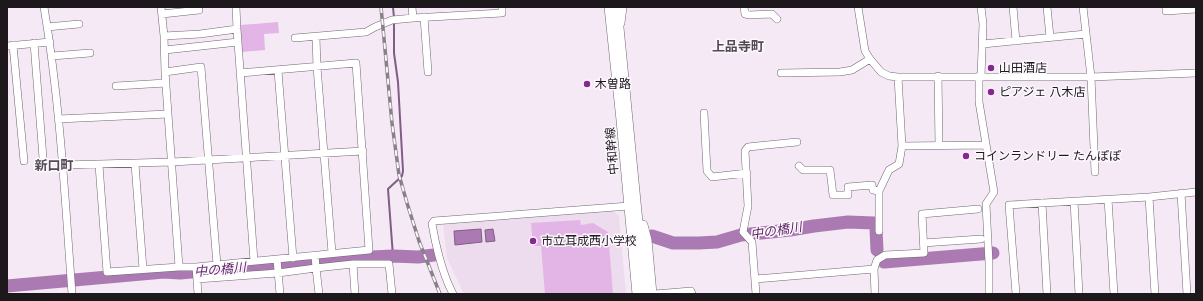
<svg xmlns="http://www.w3.org/2000/svg" width="1203" height="301" font-family="'Nunito Sans','Noto Sans JP',sans-serif">
	<style>
		.built { fill: #eddcee }
		.green { fill: #e3b5e7 }
		.water { fill: #ac7ab2; stroke: #815d85 }
		.lines { fill: none; stroke-linecap: round; stroke-linejoin: round }
		.stream { stroke: #815d85; stroke-width: 2 }
		.river { stroke: #ac7ab2; stroke-width: 13 }
		.minor-casing { stroke: #716772; stroke-width: 8 }
		.major-casing { stroke: #716772; stroke-width: 10 }
		.minor { stroke: #fff; stroke-width: 7 }
		.major { stroke: #fff; stroke-width: 9 }
		.rail-casing { stroke: #898189; stroke-width: 3.5 }
		.rail { stroke: #fdf8fe; stroke-width: 2; stroke-dasharray: 6; stroke-linecap: butt }
		.poi-dot { fill: #862892; stroke: #fdf8fe; stroke-width: 1.5 }
		.labels { text-anchor: middle; dominant-baseline: central; stroke-width: 3; stroke-linejoin: round; paint-order: stroke }
		.poi-label { font-size: 12px; fill: #1c181c; stroke: #fdf8fe; text-anchor: start }
		.street-label { font-size: 12px; fill: #1c181c; stroke: #fdf8fe }
		.neighbourhood-label { font-size: 13px; font-weight: bold; fill: #534a54; stroke: #fdf8fe }
		.water-label { font-size: 13px; font-style: italic; fill: #5c1e63; stroke: #fdf8fe }
	</style>
	<rect width="100%" height="100%" fill="#f4e9f5"/>
	<path class="built" d="M612,210L619,216L626,294H464L447,258L443,224Z"/>
	<path class="green" d="M278,22L279,33L264,34L265,50L242,52L240,25Z
		M580,220L581,225L593,223L608,232L613,294H545L541,246H533L531,223Z"/>
	<path class="water" d="M481,229L482,242L455,245L454,231Z
		M493,229L495,241L486,242L485,230Z"/>
	<g class="lines">
		<path class="stream" d="M393,7L394,18
			M393,256L388,189L402,176L403,171L398,82L394,53V22"/>
		<path class="river" d="M652,236L673,243H699L717,242L741,235L790,230L814,226L848,222L874,223L876,229L877,250
			M884,262L993,253
			M7,286L164,272L180,273L330,259L393,256L418,257L434,255"/>
		<g class="minor-casing">
			<path id="minor" d="M44,7C60,102 65,198 72,294
				M161,7L164,36L165,72L179,267
				M236,7L237,29L254,261
				M412,7L413,18
				M744,7L745,14L750,15L772,14L777,19
				M858,7L865,51L870,59L881,72L889,76L898,77H1091L1196,73
				M981,7L983,24L981,76
				M1013,7L1016,41
				M1047,7L1050,37
				M1083,7L1091,77L1095,172
				M1166,7V11L1196,9
				M162,14L199,10L198,7
				M424,17L428,72
				M621,23L623,7
				M47,27L79,24
				M164,36L200,34L237,29
				M316,37L317,67L332,253
				M295,38L366,32L375,27L392,20L413,18L502,13V7
				M34,43L43,158
				M983,44L1086,34
				M13,45L24,161
				M7,46L50,42
				M165,50L238,42
				M52,56L90,53
				M278,71L293,258
				M165,72L201,67L217,265
				M781,73L840,72L852,70L870,59
				M938,76L939,145
				M979,76V102L994,192L986,204L989,263V294
				M898,77L902,146L986,145
				M116,86L166,83
				M704,113L707,171L712,177L747,173
				M58,119L168,114
				M135,164L143,269
				M63,165L172,162L363,151
				M99,165L107,272L179,267H196L369,250L356,63L240,73
				M799,166L803,170H830L833,195H848V187L872,185L873,190L879,191V231
				M879,191L889,170L899,164L902,146
				M1181,193L1187,294
				M1149,197L1155,294
				M1108,199L1114,294
				M1074,201L1079,294
				M1042,203L1047,294
				M923,243L981,239
				M277,259L280,294
				M353,264L355,294
				M196,267L198,294
				M197,279L278,273L316,268L315,255
				M755,279L874,269
				M319,294L316,268L353,264H389L392,294
				M453,294C442,273 436,247 432,224L434,221L629,206
				M655,294L691,291L692,294
				M756,294L752,242L743,232L748,206L745,151L748,147L797,142
				M875,294L874,269L877,260L885,255L924,253L922,214L978,209
				M1016,294L1009,205L1149,197L1196,192"/>
		</g>
		<g class="major-casing">
			<path id="major" d="M609,7L621,120L637,294
				M617,7L645,294
				M643,225L647,240L652,294"/>
		</g>
		<use href="#minor" class="minor"/>
		<use href="#major" class="major"/>
		<g class="rail-casing">
			<path id="rail" d="M381,7L392,123L399,175L407,203L419,241L440,294"/>
		</g>
		<use href="#rail" class="rail"/>
	</g>
	<g class="poi-dot">
		<circle cx="991" cy="68" r="4"/>
		<circle cx="587" cy="84" r="4"/>
		<circle cx="991" cy="92" r="4"/>
		<circle cx="966" cy="156" r="4"/>
		<circle cx="533" cy="241" r="4"/>
	</g>
	<g class="labels">
		<g class="poi-label">
			<text x="999" y="68">山田酒店</text>
			<text x="595" y="84">木曽路</text>
			<text x="999" y="92">ピアジェ 八木店</text>
			<text x="974" y="156">コインランドリー たんぽぽ</text>
			<text x="541" y="241">市立耳成西小学校</text>
		</g>
		<g class="street-label">
			<text transform="translate(612 151) rotate(-95)">中和幹線</text>
		</g>
		<g class="neighbourhood-label">
			<text x="738" y="47">上品寺町</text>
			<text x="54" y="166">新口町</text>
		</g>
		<g class="water-label">
			<text transform="translate(776 231) rotate(-9)">中の橋川</text>
			<text transform="translate(220 270) rotate(-5)">中の橋川</text>
		</g>
	</g>
	<rect width="1203" height="301" fill="none" stroke="#1c181c" stroke-width="16"/>
</svg>
